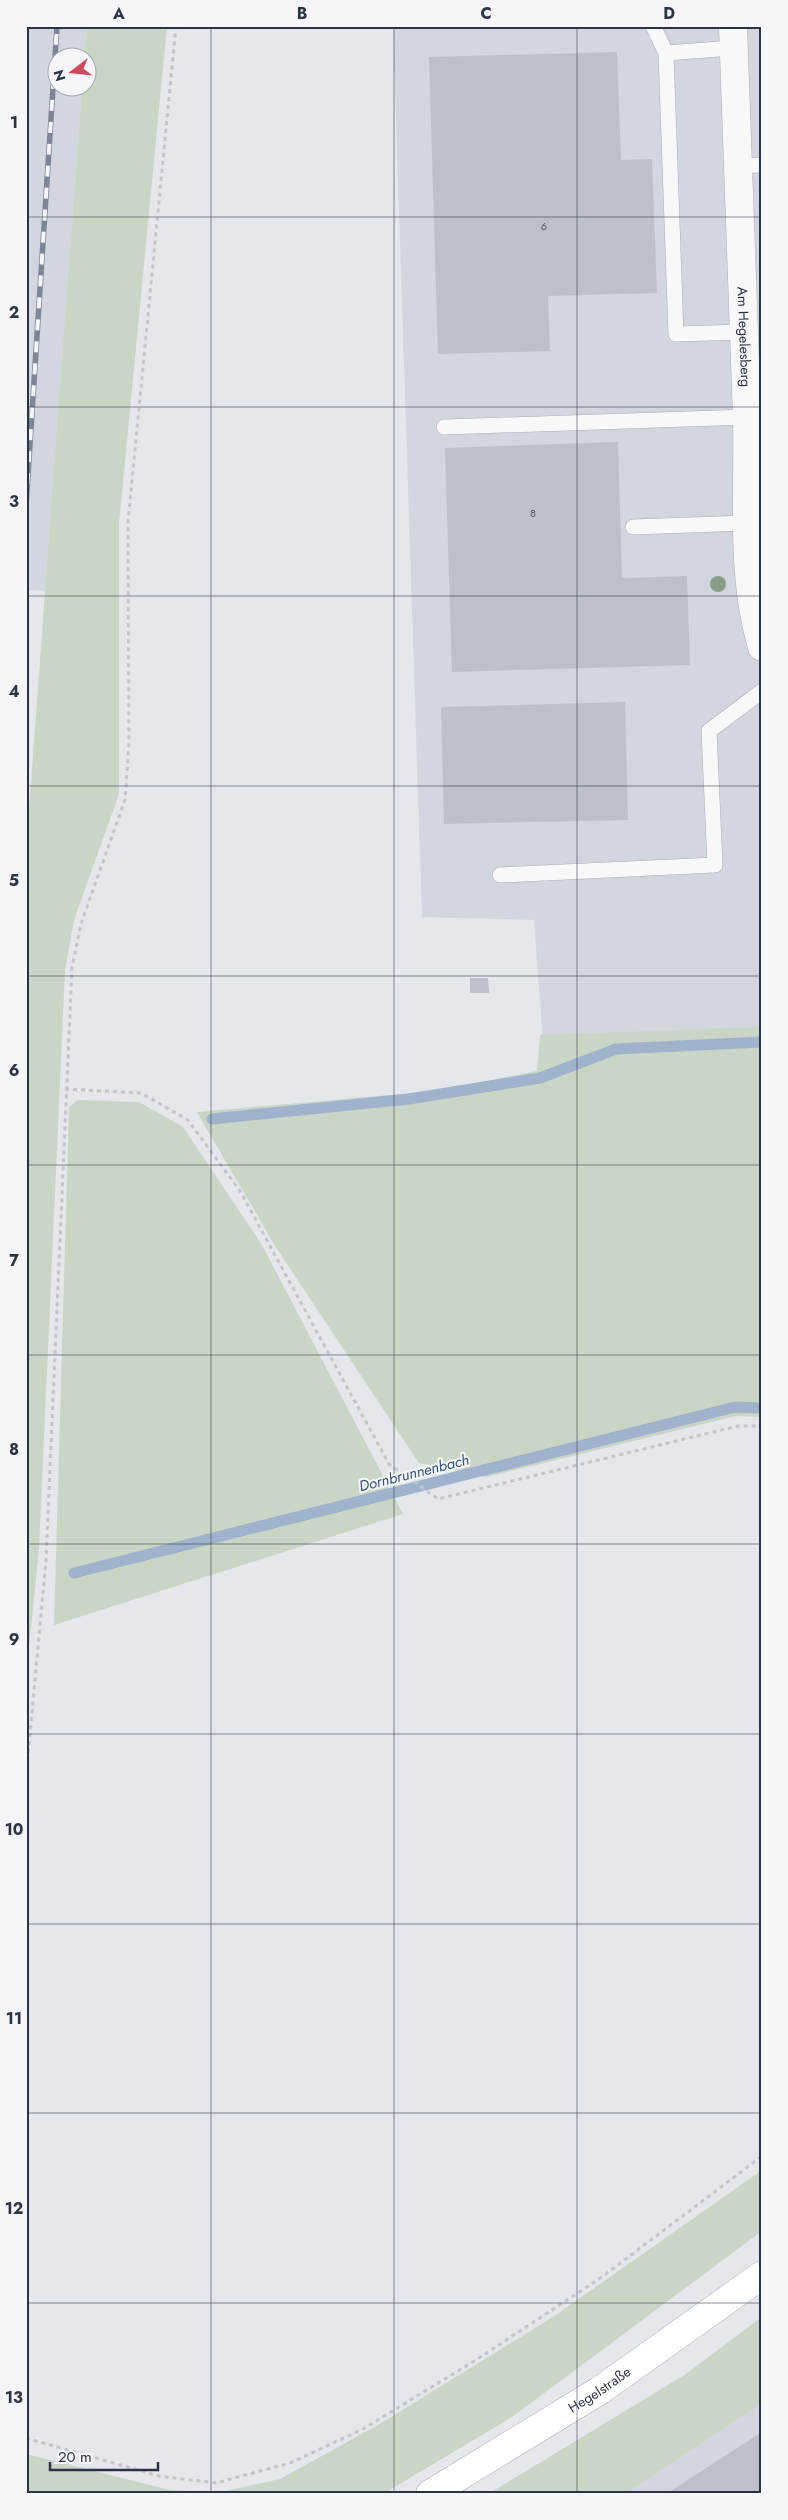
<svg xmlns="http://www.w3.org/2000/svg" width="788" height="2520" font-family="Jost,sans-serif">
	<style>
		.built { fill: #d2d6de }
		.green { fill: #c9d6c5 }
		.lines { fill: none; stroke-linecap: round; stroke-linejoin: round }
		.stream { stroke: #9fb4cc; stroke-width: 11 }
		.building { fill: #bbc0ca }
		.lane-casing { stroke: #a9aeb7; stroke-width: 16 }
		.street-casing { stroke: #a9aeb7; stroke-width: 29 }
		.secondary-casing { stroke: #a9aeb7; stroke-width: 29 }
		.path { stroke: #c2c5cb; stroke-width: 3; stroke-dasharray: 4 4; stroke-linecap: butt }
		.lane { stroke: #f7f8fa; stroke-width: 15 }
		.street { stroke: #f7f8fa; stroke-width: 28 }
		.secondary { stroke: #fff; stroke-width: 28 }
		.rail-casing { stroke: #7d8696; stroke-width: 5.5 }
		.rail { stroke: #f4f6f9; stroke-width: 4; stroke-dasharray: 11; stroke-linecap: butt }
		.tree { fill: #899d89 }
		.grid { fill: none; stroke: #2b3445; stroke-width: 1; stroke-opacity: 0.55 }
		.labels { text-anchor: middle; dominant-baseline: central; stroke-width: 4; stroke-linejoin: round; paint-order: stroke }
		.number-label { font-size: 11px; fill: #4f5766 }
		.street-label { font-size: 14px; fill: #2b3445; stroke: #f4f6f9 }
		.water-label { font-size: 15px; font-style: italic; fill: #34527a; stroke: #f4f6f9 }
		.neatline { fill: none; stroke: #2b3445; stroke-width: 2 }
		.grid-label { font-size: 16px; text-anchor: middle; font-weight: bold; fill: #2b3445 }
	</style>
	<rect width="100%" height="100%" fill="#e4e7ec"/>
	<path class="built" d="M26,26H87L84,57L58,58V88H82L46,591L26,590Z
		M393,26H762V1050L544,1056L534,920L422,917Z
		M762,2400V2494H620Z"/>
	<path class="green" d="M87,26H167L119,524V794L74,920L65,970L39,1549L26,1677V852L82,88H88V58L84,57Z
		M762,1027V1417L736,1416L486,1477L419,1463L275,1246L197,1112L435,1091L537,1071L540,1035Z
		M78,1100L139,1102L183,1127L262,1245L403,1514L54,1625L69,1107Z
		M762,2170V2231L512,2417L383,2494H26V2454L170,2490L221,2492L280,2479L378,2425L553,2317Z
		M762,2317V2403L625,2494H488L686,2374Z"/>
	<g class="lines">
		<path class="stream" d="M212,1119L409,1099L540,1078L616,1049L762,1042
			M74,1573L735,1407L762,1408"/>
	</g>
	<path class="building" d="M617,52L621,160L652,159L657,293L548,296L550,351L438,354L429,57Z
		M618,442L622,578L687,576L690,665L452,672L445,448Z
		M625,702L628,820L444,824L441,707Z
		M470,978H488L489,993H470Z
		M762,2432V2494H666Z"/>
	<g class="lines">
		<g class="lane-casing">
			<path id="lane" d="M653,26L666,53
				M733,48L666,53L676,334L744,332
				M738,166L762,165
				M444,427L747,417
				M633,527L747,523
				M500,875L715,865L709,731L762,691"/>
		</g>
		<g class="street-casing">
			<g id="street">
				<path id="s1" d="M733,26C737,156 743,287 747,417C749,493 740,572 762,647"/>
			</g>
		</g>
		<g class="secondary-casing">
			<g id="secondary">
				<path id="s2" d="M430,2494L599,2391L762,2275"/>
			</g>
		</g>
		<path class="path" d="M65,1089L141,1093L188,1120L240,1191L389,1464L438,1499L738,1426H762
			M26,1777L46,1560L72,967L81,924L125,800L129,743L128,522L176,26
			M26,2438L159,2476L216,2483L290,2463L363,2429L476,2360L602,2277L762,2156"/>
		<use href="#lane" class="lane"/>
		<use href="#street" class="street"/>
		<use href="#secondary" class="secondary"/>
		<g class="rail-casing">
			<path id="rail" d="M26,506L57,26"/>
		</g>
		<use href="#rail" class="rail"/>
	</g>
	<circle class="tree" cx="718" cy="584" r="8"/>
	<path class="grid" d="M211,26V2494M394,26V2494M577,26V2494M26,217H762M26,407H762M26,596H762M26,786H762M26,976H762M26,1165H762M26,1355H762M26,1544H762M26,1734H762M26,1924H762M26,2113H762M26,2303H762"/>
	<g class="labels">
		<g class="number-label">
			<text x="544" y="226">6</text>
			<text x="533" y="513">8</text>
		</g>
		<g class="street-label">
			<text stroke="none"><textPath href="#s1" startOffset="311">Am Hegelesberg</textPath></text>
			<text stroke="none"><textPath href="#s2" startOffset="199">Hegelstraße</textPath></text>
		</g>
		<g class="water-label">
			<text transform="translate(414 1473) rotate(-14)">Dornbrunnenbach</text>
		</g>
	</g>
	<rect width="788" height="2520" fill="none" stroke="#f4f6f9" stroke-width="55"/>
	<g transform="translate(72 72) rotate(254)"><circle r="24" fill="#f4f6f9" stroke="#a4a8b1"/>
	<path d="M0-4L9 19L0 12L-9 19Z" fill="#d1495b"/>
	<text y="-8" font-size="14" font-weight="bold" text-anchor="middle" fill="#2b3445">N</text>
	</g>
	<path d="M50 2462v8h108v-8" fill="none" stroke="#2b3445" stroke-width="2.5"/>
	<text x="58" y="2462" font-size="15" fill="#2b3445" stroke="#f4f6f9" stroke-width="4" paint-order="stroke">20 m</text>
	<rect x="28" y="28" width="732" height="2464" class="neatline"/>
	<g class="grid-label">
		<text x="119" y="19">A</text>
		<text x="302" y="19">B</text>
		<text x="486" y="19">C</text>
		<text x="669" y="19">D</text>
		<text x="14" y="128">1</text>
		<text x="14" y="318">2</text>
		<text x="14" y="507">3</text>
		<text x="14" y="697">4</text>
		<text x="14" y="886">5</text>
		<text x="14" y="1076">6</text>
		<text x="14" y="1266">7</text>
		<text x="14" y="1455">8</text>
		<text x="14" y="1645">9</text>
		<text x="14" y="1835">10</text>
		<text x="14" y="2024">11</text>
		<text x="14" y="2214">12</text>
		<text x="14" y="2403">13</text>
	</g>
</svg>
